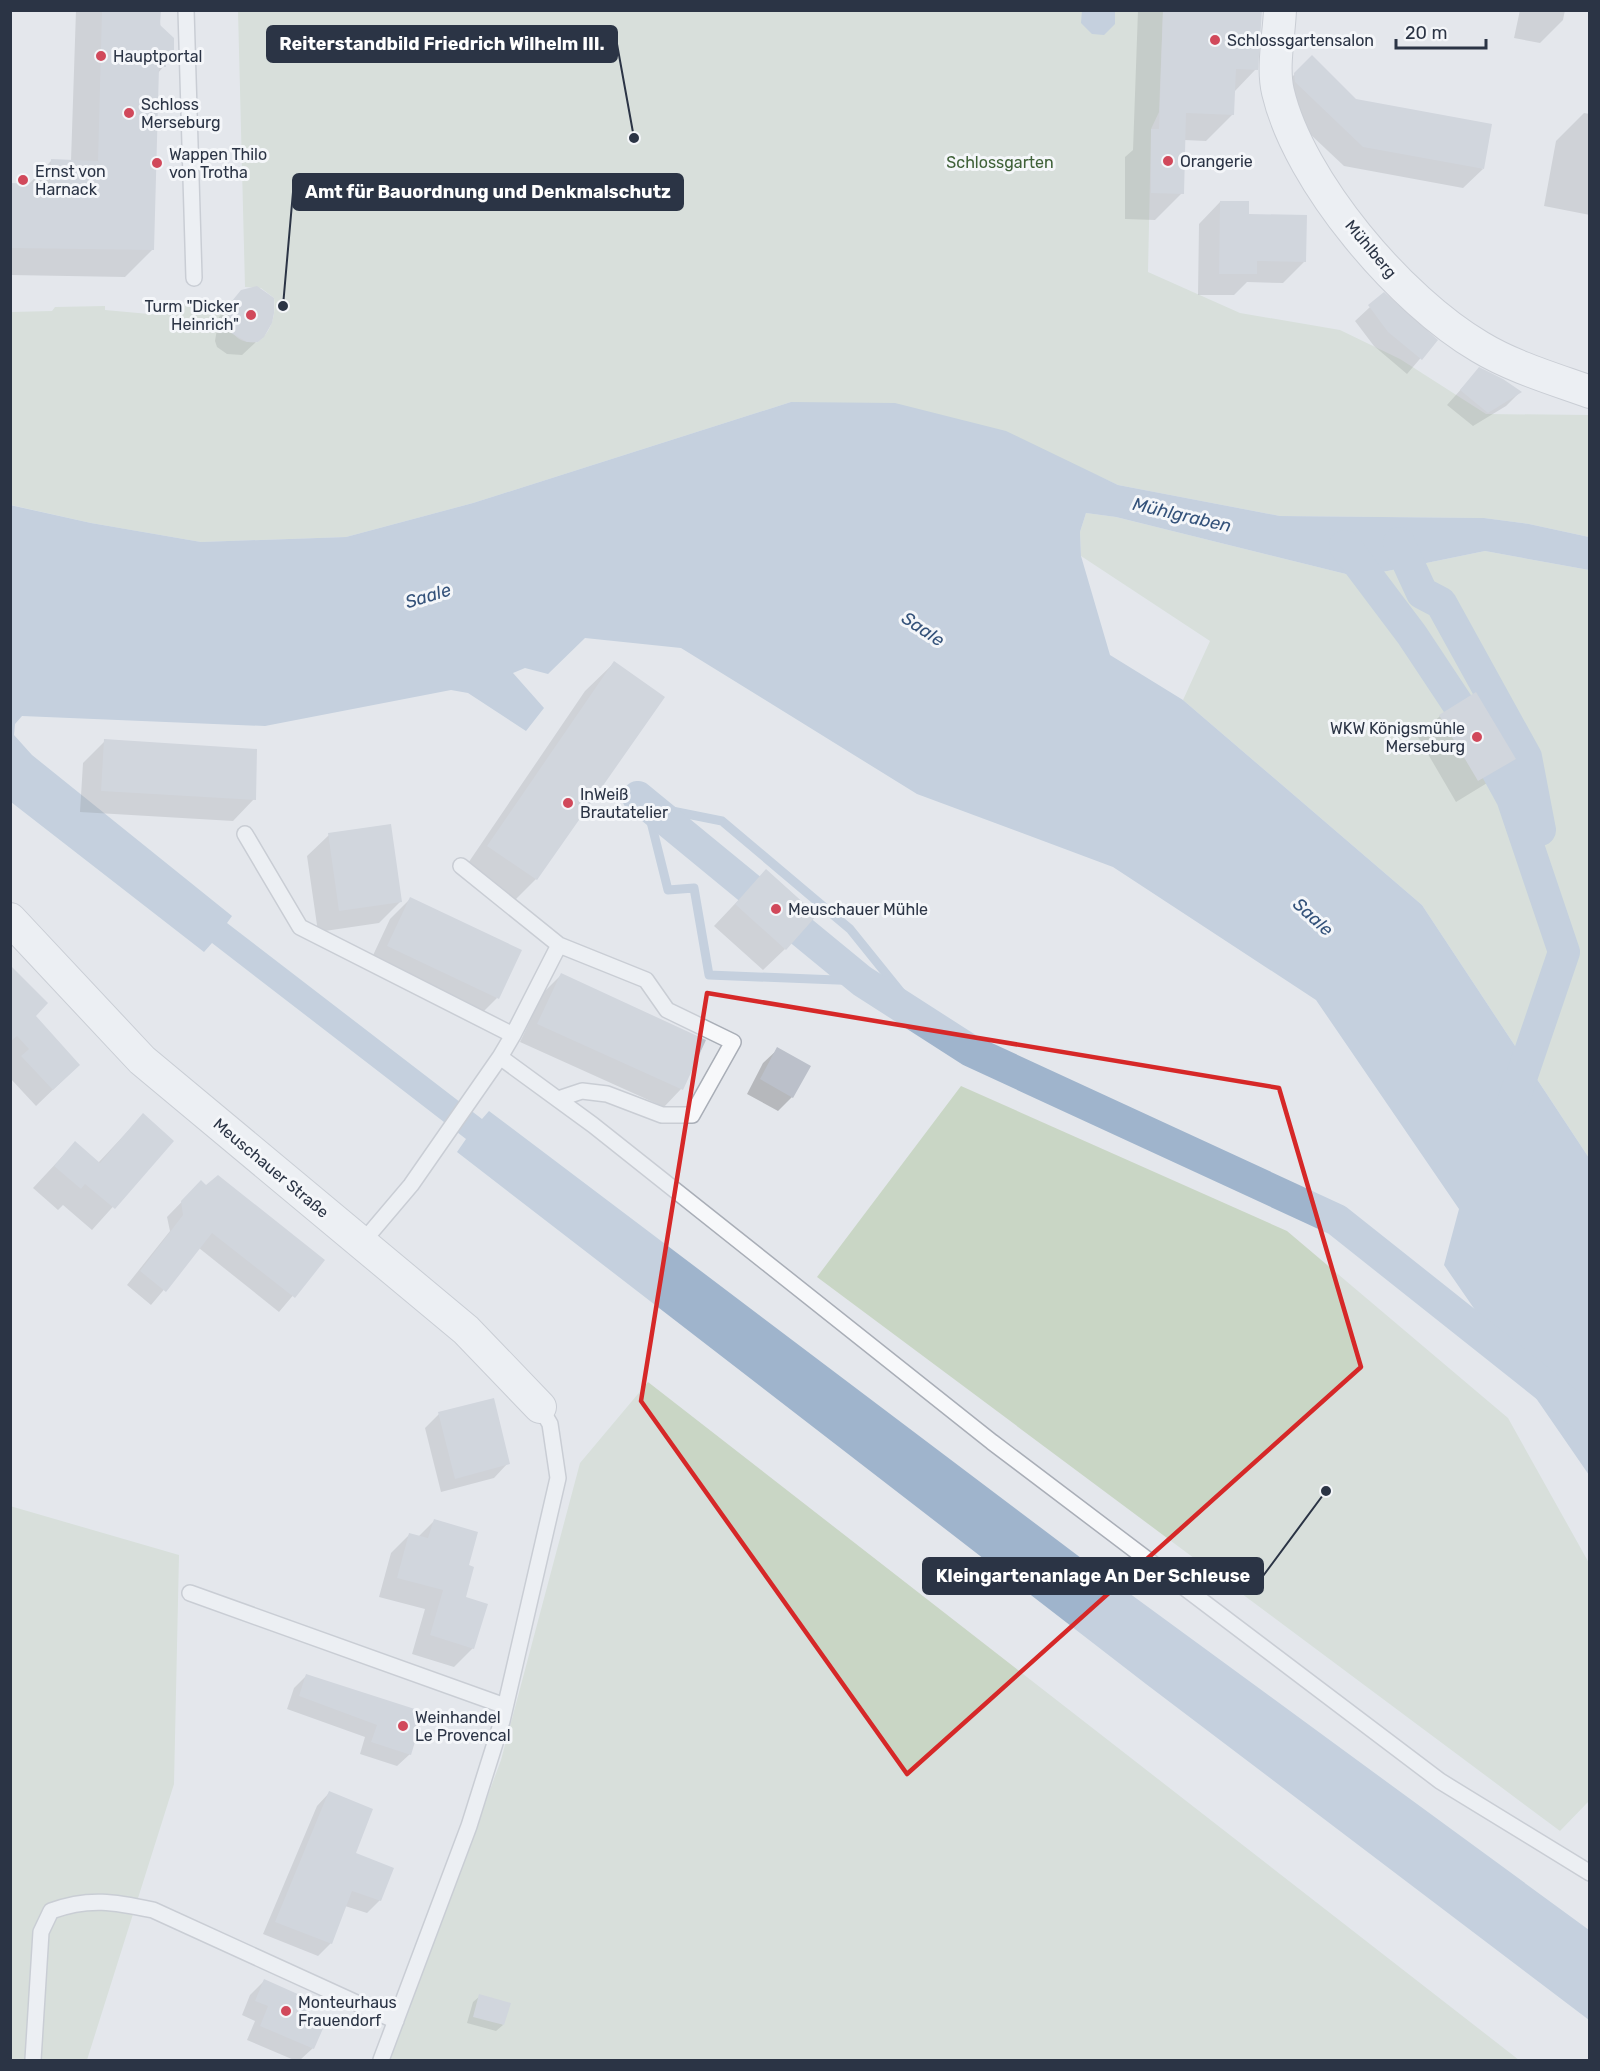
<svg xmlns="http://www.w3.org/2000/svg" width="1600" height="2071" font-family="Rubik,sans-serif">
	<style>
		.green { fill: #c9d6c5 }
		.water { fill: #9fb4cc }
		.shadow { fill: #0003 }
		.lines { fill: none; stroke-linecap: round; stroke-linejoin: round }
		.stream { stroke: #9fb4cc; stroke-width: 9 }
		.canal { stroke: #9fb4cc; stroke-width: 32 }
		.building { fill: #bbc0ca }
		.lane-casing { stroke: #a9aeb7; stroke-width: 18 }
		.street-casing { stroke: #a9aeb7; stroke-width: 34 }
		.lane { stroke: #f7f8fa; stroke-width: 15 }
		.street { stroke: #f7f8fa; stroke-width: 32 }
		.marked { fill: none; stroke: #d62828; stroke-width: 4.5; stroke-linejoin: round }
		.poi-dot { fill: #d1495b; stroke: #f4f6f9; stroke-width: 2 }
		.labels { text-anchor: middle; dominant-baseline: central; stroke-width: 6; stroke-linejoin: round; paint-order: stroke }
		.poi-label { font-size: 16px; fill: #2b3445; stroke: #f4f6f9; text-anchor: start }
		.park-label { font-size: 16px; fill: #3f6138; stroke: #f4f6f9 }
		.street-label { font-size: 16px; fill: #2b3445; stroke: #f4f6f9 }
		.water-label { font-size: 18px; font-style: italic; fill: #34527a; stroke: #f4f6f9 }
		.leader { fill: none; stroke: #2b3445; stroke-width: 2 }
		.callout-dot { fill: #2b3445; stroke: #f4f6f9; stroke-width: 2 }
		.callout { fill: #2b3445; stroke: #2b3445; stroke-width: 2 }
		.callout-label { font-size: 18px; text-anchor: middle; font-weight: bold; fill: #fff }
	</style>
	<rect width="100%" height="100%" fill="#e4e7ec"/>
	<path class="green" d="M238,11H1163L1159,112L1151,129L1148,272L1240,313L1340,330L1400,359L1486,414L1589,415V537L1529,524L1484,518L1280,516L1118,485L1092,473L791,402L473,503L346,537L201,542L91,523L11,505V312L52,311L55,307L105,306V310L160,315L161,306L234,300C222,321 231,346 258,342C272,331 276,315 274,298L261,288L245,287Z
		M1086,513L1116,517L1358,577L1485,551L1589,570V1158L1422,905L1183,700L1210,641L1081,556L1080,532Z
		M961,1086L1287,1231L1508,1418L1589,1563V1801L1560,1831L817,1277Z
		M648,1382L1519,2060H390L501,1760L580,1463Z
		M10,1506L179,1555L174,1784L87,2060H11Z"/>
	<path class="water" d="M1082,10L1115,11V24L1104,35L1092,34L1081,23Z
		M791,402L895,403L1006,431L1118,485L1280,516L1484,518L1529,524L1589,537V570L1485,551L1358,577L1116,517L1086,513L1080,532L1081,556L1110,655L1183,700L1422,905L1589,1158V1475L1444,1265L1459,1209L1316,1000L1113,867L917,794L681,648L585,638L548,674L525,668L513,673L544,708L526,731L468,693L451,690L265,726L22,716L15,724L14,735L32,755L232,916L227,923L482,1119L489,1111L1077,1555L1589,1930V2020L1146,1684L457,1152L466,1139L212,943L204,952L11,802L10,505L91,523L201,542L346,537L473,503Z"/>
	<path class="shadow" d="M76,10H159L164,66L158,73L153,249L125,277L10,275V184L28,185L51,161H71Z
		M1138,10H1260L1256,69L1234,92L1233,114L1206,141L1184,140L1182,193L1155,220L1125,219V157L1133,150Z
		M1520,10H1565L1563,20L1540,43L1514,38Z
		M1312,57L1355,101L1483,169L1463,188L1344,166L1276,102L1275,94Z
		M1584,113L1590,114V215L1544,206L1556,141Z
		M1220,202L1248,216L1305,261L1283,283L1247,282L1234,295H1198L1199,224Z
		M246,289L257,341L242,355L227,354L217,347L215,341L219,317Z
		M1384,294L1436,340L1407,374L1374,346L1355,321Z
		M1479,369L1519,393L1506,406L1473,426L1447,405Z
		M614,663L536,879L508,907L460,875L585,691Z
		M1440,716L1514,759L1492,780L1456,802L1418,737Z
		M105,741L254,799L233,821L80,812L83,763Z
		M329,835L401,901L379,923L318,932L307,856Z
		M766,871L785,949L763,970L714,926Z
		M410,899L497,998L477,1018L368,966L390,919Z
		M10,967L62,1081L36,1106L10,1078Z
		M561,975L704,1041L681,1089L664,1107L520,1042L543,993Z
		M778,1049L792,1097L778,1111L747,1094L763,1063Z
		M143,1115L172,1141L92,1230L63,1205L58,1210L33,1188L75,1143L98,1163Z
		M201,1182L323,1260L279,1312L199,1248L151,1305L127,1285L170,1231L167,1217Z
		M439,1414L508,1463L494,1478L441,1492L425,1428Z
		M434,1521L467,1566L464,1598L473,1648L454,1667L412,1654L425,1609L379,1597L391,1553L410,1534L418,1537Z
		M306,1676L422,1713L410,1754L397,1766L360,1754L365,1737L287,1709L294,1688Z
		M329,1793L354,1854L380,1900L367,1913L345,1906L331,1943L318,1956L263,1934L317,1806Z
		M264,1981L303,2017L313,2048L300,2060H294L247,2040L255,2021L242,2015L250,1995Z
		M480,1996L503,2025L496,2031L467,2023L473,2002Z"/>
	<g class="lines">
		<path class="stream" d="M862,981L709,975L694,888L668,890L647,806L722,821L850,929L921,1017"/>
		<path class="canal" d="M1399,543L1422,593L1441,603L1526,757L1540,830
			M1345,546L1412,635L1473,727L1512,798L1564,952L1513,1102
			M638,797L862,981L971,1051L1337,1220L1590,1421"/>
	</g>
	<path class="building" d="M102,10H161L160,25L174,38V51L166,59V67H159L154,250L10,248V183L50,184L51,159L98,161Z
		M1163,10H1262L1258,70L1236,69L1234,115L1186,113L1184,194L1151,193V129H1159Z
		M1312,55L1356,99L1492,124L1484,169L1363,147L1295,82L1294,73Z
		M1220,201H1249V214L1307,215L1306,262L1257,261V274H1219Z
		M257,286L274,298V313L272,323L264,337L258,342H247L231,333L228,317L232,301L241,290Z
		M1384,292L1438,340L1422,360L1388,332L1368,305Z
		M1479,367L1503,379L1522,392L1488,413L1460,390Z
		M614,661L665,697L537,880L487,846Z
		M1476,692L1516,759L1478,781L1439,715Z
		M104,739L257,749L256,800L101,791Z
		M391,824L402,902L339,911L328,833Z
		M766,869L817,915L786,950L735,904Z
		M410,897L522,950L499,999L387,946Z
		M10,965L48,1003L36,1016L80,1065L53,1090L21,1056L29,1049L17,1036L10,1042Z
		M561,973L706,1040L683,1090L537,1024Z
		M777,1047L811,1066L793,1098L760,1079Z
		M143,1113L174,1141L115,1209L85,1184L81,1189L54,1166L75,1141L100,1163Z
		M218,1175L325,1260L295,1298L212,1233L166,1292L140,1271L183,1215L181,1201L201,1180L206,1185Z
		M494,1398L510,1464L455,1479L438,1412Z
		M434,1519L478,1532L469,1565L474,1567L466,1597L488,1604L474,1649L430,1635L443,1590L397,1578L409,1533L428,1538Z
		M306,1674L424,1712L411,1755L371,1742L377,1725L299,1696Z
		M329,1791L373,1809L356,1853L394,1868L381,1901L352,1891L332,1944L275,1922Z
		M264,1979L311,2000L305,2016L325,2024L314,2049L260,2026L268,2006L255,2001Z
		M479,1994L511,2003L504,2025L473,2017Z"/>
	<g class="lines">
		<g class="lane-casing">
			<path id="lane" d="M186,10L194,278
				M245,834L300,927L513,1035L500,1057L593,1125L992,1442L1440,1781L1590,1873
				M461,866L559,945L646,980L667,1010L733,1042L692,1115H662L607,1094L582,1091L558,1099
				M513,1035L559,945
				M361,1244L411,1185L500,1057
				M190,1593L505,1706
				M33,2060L41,1932L51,1911C89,1897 115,1902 153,1910L396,2021
				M381,2060L469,1826L502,1721L558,1478L550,1424L540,1407"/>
		</g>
		<g class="street-casing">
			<path id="street" d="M1280,10C1279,36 1272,67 1278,92C1299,182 1401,301 1480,347C1513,367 1554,379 1590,392
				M10,919L142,1060L466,1330L540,1407"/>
		</g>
		<use href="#lane" class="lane"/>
		<use href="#street" class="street"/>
	</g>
	<path d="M0 0H1600V2071H0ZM707,993L1279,1088L1361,1367L907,1774L641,1401Z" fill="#e4e7ec" fill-opacity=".55" fill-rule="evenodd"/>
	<path class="marked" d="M707,993L1279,1088L1361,1367L907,1774L641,1401Z"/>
	<g class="poi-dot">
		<circle cx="1215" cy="40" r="6"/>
		<circle cx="101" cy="56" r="6"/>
		<circle cx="129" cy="113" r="6"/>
		<circle cx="1168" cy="161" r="6"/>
		<circle cx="157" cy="163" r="6"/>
		<circle cx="23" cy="180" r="6"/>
		<circle cx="251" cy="315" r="6"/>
		<circle cx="1477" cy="737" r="6"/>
		<circle cx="568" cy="803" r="6"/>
		<circle cx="776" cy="909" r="6"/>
		<circle cx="403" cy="1726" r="6"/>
		<circle cx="286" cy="2011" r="6"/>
	</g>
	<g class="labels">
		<g class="poi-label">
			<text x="1227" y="40">Schlossgartensalon</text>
			<text x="113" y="56">Hauptportal</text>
			<text x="141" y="104">Schloss<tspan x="141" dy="18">Merseburg</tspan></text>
			<text x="169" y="154">Wappen Thilo<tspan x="169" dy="18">von Trotha</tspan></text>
			<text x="1180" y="161">Orangerie</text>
			<text x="35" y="171">Ernst von<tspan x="35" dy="18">Harnack</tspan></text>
			<text x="239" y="306" text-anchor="end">Turm "Dicker<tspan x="239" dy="18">Heinrich"</tspan></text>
			<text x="1465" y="728" text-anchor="end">WKW Königsmühle<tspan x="1465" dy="18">Merseburg</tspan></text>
			<text x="580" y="794">InWeiß<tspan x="580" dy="18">Brautatelier</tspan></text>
			<text x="788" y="909">Meuschauer Mühle</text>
			<text x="415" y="1717">Weinhandel<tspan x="415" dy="18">Le Provencal</tspan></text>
			<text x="298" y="2002">Monteurhaus<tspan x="298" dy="18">Frauendorf</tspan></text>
		</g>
		<g class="park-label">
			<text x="1000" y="162">Schlossgarten</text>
		</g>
		<g class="street-label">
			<text transform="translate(1371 249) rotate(50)">Mühlberg</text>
			<text transform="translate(271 1168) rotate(40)">Meuschauer Straße</text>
		</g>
		<g class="water-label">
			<text transform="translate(1182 515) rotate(13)">Mühlgraben</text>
			<text transform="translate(428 596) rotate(-17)">Saale</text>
			<text transform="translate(923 629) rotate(34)">Saale</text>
			<text transform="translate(1313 917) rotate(42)">Saale</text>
		</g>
	</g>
	<path class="leader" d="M634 138L617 44M283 306L293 192M1326 1491L1263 1576"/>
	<g class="callout-dot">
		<circle cx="634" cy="138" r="6"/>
		<circle cx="283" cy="306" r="6"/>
		<circle cx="1326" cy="1491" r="6"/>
	</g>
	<g class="callout">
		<rect x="267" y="26" width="350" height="36" rx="6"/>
		<rect x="293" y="174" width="390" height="36" rx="6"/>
		<rect x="923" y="1558" width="340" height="36" rx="6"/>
	</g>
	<g class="callout-label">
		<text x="442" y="50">Reiterstandbild Friedrich Wilhelm III.</text>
		<text x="488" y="198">Amt für Bauordnung und Denkmalschutz</text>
		<text x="1093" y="1582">Kleingartenanlage An Der Schleuse</text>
	</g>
	<rect width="1600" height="2071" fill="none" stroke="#2b3445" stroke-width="24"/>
	<path d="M1396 39v9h90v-9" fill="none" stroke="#2b3445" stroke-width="3"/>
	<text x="1405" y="39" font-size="18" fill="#2b3445" stroke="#f4f6f9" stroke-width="4.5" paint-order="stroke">20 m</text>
</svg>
